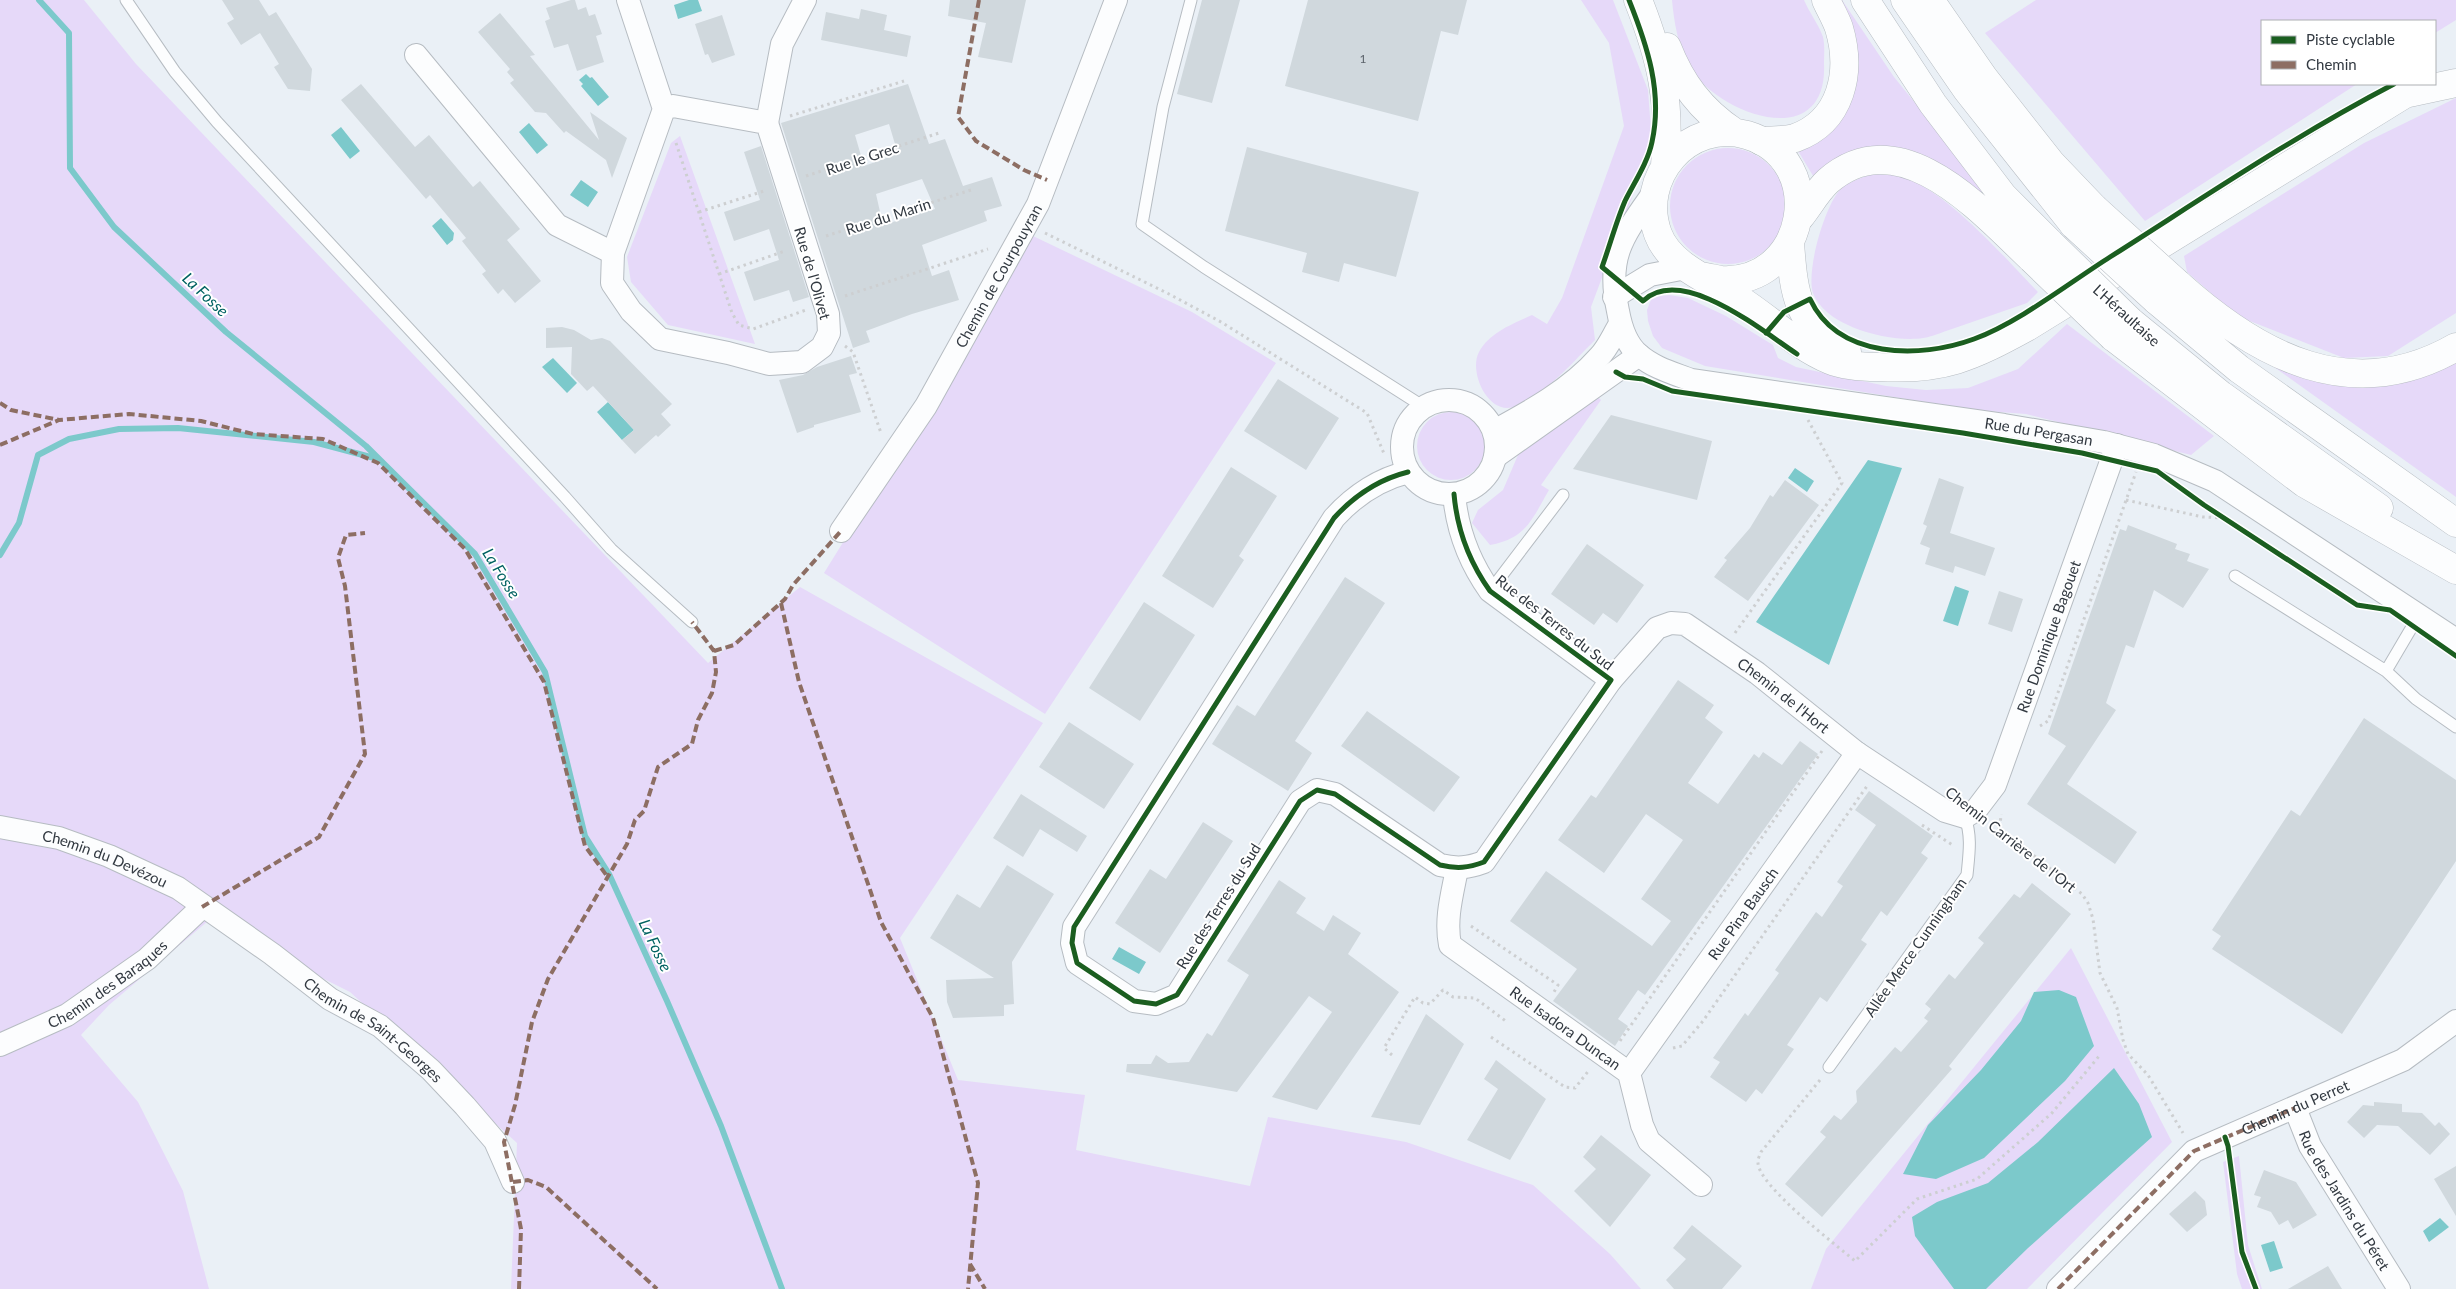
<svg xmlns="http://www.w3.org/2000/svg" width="2456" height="1289" font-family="Lato,sans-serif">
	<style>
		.green { fill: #e6d9f9 }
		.water { fill: #7cc9cb }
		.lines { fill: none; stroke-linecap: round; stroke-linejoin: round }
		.stream { stroke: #7cc9cb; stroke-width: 6 }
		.building { fill: #d0d8dd; fill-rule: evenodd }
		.lane-casing { stroke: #b6bcc2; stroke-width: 13 }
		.street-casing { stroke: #b6bcc2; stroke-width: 24 }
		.secondary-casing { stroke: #b6bcc2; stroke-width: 29 }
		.highway-casing { stroke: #b6bcc2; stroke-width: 29 }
		.path { stroke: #cdcfd1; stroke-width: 3; stroke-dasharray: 2.5 4; stroke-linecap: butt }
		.lane { stroke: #fcfdfe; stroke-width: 11 }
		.street { stroke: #fcfdfe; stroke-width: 22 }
		.secondary { stroke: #fcfdfe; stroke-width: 28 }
		.highway { stroke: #fcfdfe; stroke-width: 28 }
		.highway-bridge-casing { stroke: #b6bcc2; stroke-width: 29; stroke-linecap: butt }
		.highway-bridge { stroke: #fcfdfe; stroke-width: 28 }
		.quiet { stroke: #8d6e63; stroke-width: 4; stroke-dasharray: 8 4; stroke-linecap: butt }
		.cycleway-casing { stroke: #fff; stroke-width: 8 }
		.cycleway { stroke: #1b5e20; stroke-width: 5 }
		.labels { text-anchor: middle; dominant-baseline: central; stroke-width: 4; stroke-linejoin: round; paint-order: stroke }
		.number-label { font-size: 12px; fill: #5b626a }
		.street-label { font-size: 15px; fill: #323941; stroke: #fff }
		.water-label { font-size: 16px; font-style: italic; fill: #016262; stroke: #fff }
	</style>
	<rect width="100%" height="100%" fill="#eaf0f6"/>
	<path class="green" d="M0,0H84L136,64L708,663L800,587L1043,723L900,938L958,1080L1085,1095L1076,1150L1250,1186L1268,1117L1406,1142L1533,1185L1610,1254L1641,1289H511L517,1143L350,992L208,921L109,1005L81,1035L138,1102L183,1191L209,1289H0Z
		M1581,0H1613L1648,90L1652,144L1591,307L1595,340C1571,364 1548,392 1516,406C1489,418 1468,372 1479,352C1490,332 1513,324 1532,315L1547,324L1562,298L1624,126L1609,43Z
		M1672,0H1804C1809,12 1819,25 1823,37C1825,45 1824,56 1824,64C1828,154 1717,115 1689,66C1678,46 1674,22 1672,0Z
		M1836,0H1842L1894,77L1985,189L1978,195L1930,164L1815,179L1795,146L1833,129Z
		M2036,0H2456V20L2435,33V21H2262V84H2357L2145,221L1985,33Z
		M2456,98V313L2388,356L2344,358L2237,316L2187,272L2184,256L2364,143Z
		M680,136L755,344L668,325L631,282L627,257L671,143Z
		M1670 206a58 58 0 1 1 116 0a58 58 0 1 1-116 0Z
		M1872,174C1882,175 1894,174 1903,177C1947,191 2006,259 2038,292L2027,303C2002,312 1977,320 1952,329C1942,332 1932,337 1923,338C1891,343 1825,327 1813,293C1806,271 1824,209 1839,191C1846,182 1862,178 1872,174Z
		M1033,236L1192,312L1276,363L1045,714L824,573Z
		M1669,295L1688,298L1726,316L1773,345L1778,358L1796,367L1886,386L1926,390L1968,388L2018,369L2067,324L2214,436L2191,455L2026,414L1973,410L1705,366L1662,348L1653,336L1648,321L1647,310L1652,297Z
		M2456,360V497L2274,367L2360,386L2403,382Z
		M1595,394L1601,400L1541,485L1549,490C1532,519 1526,539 1490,545L1472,523L1478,510L1503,490L1518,455Z
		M1417 446a34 34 0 1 1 68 0a34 34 0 1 1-68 0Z
		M2071,948L2172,1142L2027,1289H1811L1826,1249Z
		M2239,1156L2248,1245L2262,1289H2242L2237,1274L2223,1162Z"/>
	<path class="water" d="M689,0H698L702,11L678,19L674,5Z
		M586,74L590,78L592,77L609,97L598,106L581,86L583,84L579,80Z
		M529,123L548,145L537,154L519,132Z
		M341,127L360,151L350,159L331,135Z
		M581,180L598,192L588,207L570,195Z
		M441,218L454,233L453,240L447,245L432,226Z
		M553,358L577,383L567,393L542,367Z
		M608,402L634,430L622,440L597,412Z
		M1868,460L1902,468L1829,665L1756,622Z
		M1795,468L1814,481L1807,492L1788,478Z
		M1955,586L1969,591L1958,626L1943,621Z
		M1119,947L1146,962L1139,974L1112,959Z
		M2059,990L2076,997L2094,1046L2065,1081L1984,1158L1936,1179L1903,1174L1928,1125L1981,1070L2021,1021L2034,992Z
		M2114,1068L2139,1104L2152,1137L2028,1248L1986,1289H1954L1915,1236L1912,1217L1937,1202L1988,1183L2038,1142Z
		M2440,1218L2449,1227L2429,1242L2423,1231Z
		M2274,1241L2283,1268L2270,1272L2261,1245Z"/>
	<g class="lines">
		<path class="stream" d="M39,0L69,33L70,168L114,227L226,332L366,446L475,554L545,672L585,836L609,874L667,1001L721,1126L782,1289
			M0,555L19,523L38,455L69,439L119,429L178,428L314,442L378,459"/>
	</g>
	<path class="building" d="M222,0H259L269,16L276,12L312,69L310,91L288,89L274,67L279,64L260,33L241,45L227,23L234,19Z
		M571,0H575L578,10L586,7L589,16L595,14L602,34L596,36L604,62L577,71L568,44L554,48L545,21L550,19L546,8Z
		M950,0H1026L1012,63L978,57L986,23L948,16Z
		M1202,0H1240L1212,103L1177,94Z
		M1308,0H1467L1458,35L1441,31L1418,121L1285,86Z
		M861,9L887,15L884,30L911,36L907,57L821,40L826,12L859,19Z
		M500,13L535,55L530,56L599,140L590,112L627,138L612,178L606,160L566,131L564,133L546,113L535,112L510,83L514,80L507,72L510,69L478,32Z
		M722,15L735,55L712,63L708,54L705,55L695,24Z
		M361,84L415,147L429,135L473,187L480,181L520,229L507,240L541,281L515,303L503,289L498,294L482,274L486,271L462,241L466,238L430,195L426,199L341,100Z
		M908,84L929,144L945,139L963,186L992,177L1002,206L984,211L987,221L922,245L932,276L949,270L959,300L912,314L866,331L870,342L853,348L781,123ZM889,124L898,154L864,166L855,135ZM922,179L935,209L883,225L876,194Z
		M761,146L809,297L793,302L789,290L754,301L744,272L779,260L769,229L734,241L724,212L760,200L744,152Z
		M1247,147L1419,192L1396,277L1344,263L1339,282L1302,272L1307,253L1225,231Z
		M562,327L574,330L591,340L602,338L610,341L672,404L661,414L671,425L658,437L656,435L635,454L622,440L634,430L593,386L587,391L571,374L572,347L546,348V328Z
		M851,356L857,373L849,375L861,412L814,425V427L797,433L779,380L803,375L817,367Z
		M1278,379L1339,418L1306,470L1244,431Z
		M1611,415L1712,441L1697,500L1573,469Z
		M1231,467L1277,496L1239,556L1244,560L1213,608L1162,576Z
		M1939,478L1964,487L1950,533L1995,548L1985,576L1955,566L1953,573L1925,564L1930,548L1920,544L1927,526L1923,524Z
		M1785,480L1819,505L1748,601L1714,577L1727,560L1724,558L1750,528L1770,495L1773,497Z
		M2128,525L2177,544L2175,549L2190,554L2187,561L2209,569L2183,608L2154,590L2134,648L2126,645L2106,703L2116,710L2067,784L2137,832L2115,864L2027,804L2066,746L2048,734L2120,529L2126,531Z
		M1587,544L1644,585L1617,623L1603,613L1594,625L1551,594Z
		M1345,577L1385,603L1295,741L1312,753L1288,791L1212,744L1237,705L1255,716Z
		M1999,591L2023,599L2012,632L1988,624Z
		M1144,602L1195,635L1140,721L1089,688Z
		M1678,680L1714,705L1705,718L1723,732L1688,783L1718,804L1754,754L1759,758L1763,752L1782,765L1800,741L1818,754L1645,995L1638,990L1618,1019L1628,1026L1615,1046L1553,1001L1577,969L1510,921L1546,871L1652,946L1671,921L1641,899L1683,840L1646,814L1604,873L1558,840L1591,795L1596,798Z
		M1367,711L1460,777L1434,812L1341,746Z
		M2364,718L2456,780V861L2342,1034L2212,949L2221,936L2212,930L2291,810L2300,816Z
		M1069,722L1134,764L1104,809L1039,767Z
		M1869,791L1933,836L1921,853L1928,858L1887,916L1881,911L1861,940L1867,944L1827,1002L1820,997L1787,1045L1794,1049L1762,1094L1756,1089L1746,1102L1710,1077L1720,1062L1713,1058L1745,1013L1748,1016L1779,973L1775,970L1816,912L1822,917L1843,886L1837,882L1876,825L1855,810Z
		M1021,794L1087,836L1077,852L1040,829L1023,857L993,838Z
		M1203,822L1233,841L1160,953L1115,923L1150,869L1166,879Z
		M1007,865L1054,894L1012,962L1014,1004L1004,1005V1016L953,1018L947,1002L946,980L994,978L930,938L957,894L980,908Z
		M1279,880L1306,898L1296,913L1324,931L1333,915L1361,933L1348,954L1399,992L1317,1110L1272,1097L1332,1012L1309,996L1237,1092L1126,1072L1127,1064H1151L1156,1055L1168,1063L1189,1062L1207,1033L1212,1036L1249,975L1227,961Z
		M2032,883L2071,914L1949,1066L1952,1069L1822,1217L1785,1184L1826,1137L1820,1132L1834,1115L1841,1120L1857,1102L1856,1091L1895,1047L1901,1052L1928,1021L1924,1018L1931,1009L1925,1004L1949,974L1955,979L1984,943L1978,938L2014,894L2020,898Z
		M1426,1014L1464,1044L1420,1125L1371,1117Z
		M1496,1060L1546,1099L1510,1160L1467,1140L1498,1089L1484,1079Z
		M2374,1102L2402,1104V1112L2422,1113L2435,1126L2439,1122L2450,1134L2430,1155L2398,1126L2377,1125L2364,1138L2347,1122L2363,1105L2374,1106Z
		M1601,1135L1651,1175L1610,1227L1574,1191L1596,1169L1583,1157Z
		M2456,1166V1216L2434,1179Z
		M2264,1170L2296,1182L2317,1215L2293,1229L2288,1220L2279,1225L2271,1212L2257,1207L2261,1197L2254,1195Z
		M2195,1191L2205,1201L2207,1215L2187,1232L2169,1214Z
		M1692,1225L1742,1266L1722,1289H1674L1666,1280L1686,1259L1673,1248Z
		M2328,1266L2342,1289H2288Z"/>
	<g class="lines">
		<g class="lane-casing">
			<path id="lane" d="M126,0L175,72L217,122L565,497L611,549L692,622
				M1191,0L1163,107L1142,224L1204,267L1424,407
				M2235,576L2386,671
				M1490,591L1563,495
				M2419,615L2386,671L2416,699L2456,727
				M1829,1067L1967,875C1969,854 1972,837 1965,817"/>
		</g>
		<g class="street-casing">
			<g id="street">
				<path d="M628,0L664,109L613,253L612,283L631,311L660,339L728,353L769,364L802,362L822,347L829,333L828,314L767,123L673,106L664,109"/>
				<path d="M416,55L557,225L613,253"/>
				<path d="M767,123L782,44L805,0"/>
				<path id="s1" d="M1654,192C1623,236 1606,256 1618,311C1621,328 1626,344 1639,355C1654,368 1673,373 1691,380L2004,425L2104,442L2154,455L2215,481L2456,640"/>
				<path d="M1614,297L1650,275L1686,268"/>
				<circle cx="1449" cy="447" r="47"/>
				<path d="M1494,431C1531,411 1571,389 1599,357C1608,348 1613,335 1620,324"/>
				<path d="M1495,457L1639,355"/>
				<path d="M1408,472C1380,479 1354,496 1334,518L1074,927L1072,943L1077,963L1134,1001L1156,1004L1177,995L1300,801L1317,790L1335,794L1440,865C1457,869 1468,868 1484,862L1611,680L1490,591C1470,563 1457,529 1454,494"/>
				<path id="s2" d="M841,531L926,406L1038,204L1116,0"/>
				<path id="s3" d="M1611,680L1657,628L1671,623L1685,624L1757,673L1857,753L1945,811L1965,817L1976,810L1995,785L2117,445"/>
				<path id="s4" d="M0,827L59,838L109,856L178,888L272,954L330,999L380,1026L431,1070L465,1106L495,1141L513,1182"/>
				<path id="s5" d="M1457,869C1452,895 1445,919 1450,945L1629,1073L1642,1125L1649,1141L1701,1185"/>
				<path id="s6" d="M0,1045L67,1015L147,959L202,907"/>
				<path id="s7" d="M1629,1073L1857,753"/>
				<path id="s8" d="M2295,1108L2310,1146L2399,1289"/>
				<path id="s9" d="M2058,1289L2194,1151L2403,1060L2456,1021"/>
			</g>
		</g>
		<g class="secondary-casing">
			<path id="secondary" d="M1638,0C1661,58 1671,102 1665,165
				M1667,47C1681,83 1701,110 1734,132
				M2404,94L2456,83
				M1790,243C1794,296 1797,325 1847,352
				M1701,276C1708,277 1715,279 1721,280C1807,285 1830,160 1747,135C1688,118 1637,178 1658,234C1670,266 1710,280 1737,298C1768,317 1796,346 1830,360C1845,366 1862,367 1878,367C1943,371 1972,357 2027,327L2421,84"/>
		</g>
		<g class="highway-casing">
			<path id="highway" d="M1865,0L1933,104L2003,196L2050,243
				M1905,0L1967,90L2074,225
				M1930,0L1984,78L2051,163L2094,208
				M1761,141C1771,140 1785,141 1795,138C1842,121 1852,72 1839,28C1836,19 1830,9 1826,0
				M1800,217C1809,206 1817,191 1828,181C1901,118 1982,212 2032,259
				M2178,284C2258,356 2352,407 2456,347
				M2156,300L2239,369L2456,523
				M2130,321L2221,395L2379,508
				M2113,337L2304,483L2456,570"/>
		</g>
		<path class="path" d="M790,116L904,81
			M676,143L732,313L739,325L753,329L806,310
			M806,176L939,133
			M699,212L767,190
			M1045,233L1169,294L1221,322L1367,413L1385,456
			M826,236L971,190
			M719,274L785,251
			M845,296L988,249
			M845,346L853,352L881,433
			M2126,500L2203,517L2225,518
			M1735,633L1842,483L1808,420
			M2040,726L2048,721L2136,472
			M1993,823L2082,894L2088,903L2093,919L2100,973L2117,1008L2123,1040L2128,1054L2148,1075L2183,1133
			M1922,825L1954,846
			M2000,827L2001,814
			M1471,926L1558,985L1554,992
			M1491,1037L1565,1087L1575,1088L1590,1069
			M1620,1041L1822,751
			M1673,1048L1682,1046L1703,1021L1867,786
			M1392,1055L1384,1048L1415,997L1423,1003L1430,1004L1443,990L1453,997L1475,998L1507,1022
			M1820,1080L1761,1152C1760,1155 1757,1160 1758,1163C1759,1186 1835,1244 1855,1261L1917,1199L1977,1179L2052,1113L2100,1055
			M2230,1157L2242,1252L2256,1289"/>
		<use href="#lane" class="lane"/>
		<use href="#street" class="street"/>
		<use href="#secondary" class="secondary"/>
		<use href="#highway" class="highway"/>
		<g class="highway-bridge-casing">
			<path id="highway-bridge" d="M2094,208L2178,284
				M2074,225L2156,300
				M2050,243L2130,321
				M2032,259L2113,337"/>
		</g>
		<use href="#highway-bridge" class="highway-bridge"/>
		<path class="quiet" d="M979,0L958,117L976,141L1024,170L1047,180
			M0,403L11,410L59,420
			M0,445L59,420L129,414L201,421L253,434L323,439L378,463L465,549L544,682L585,846L607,876
			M781,603L799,682L881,922L933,1018L978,1183L968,1289
			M714,651L734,645L785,599L793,585L841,531
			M202,907L319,837L365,754L345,586L338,558L346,535L365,533
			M513,1182L528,1180L546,1187L657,1289
			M970,1264L985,1289
			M519,1289L521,1229L504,1142L515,1105L532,1022L548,979L627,844L635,820L644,811L658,767L692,744L698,720L712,693L716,672L714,651L692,622
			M2058,1289L2194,1151L2295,1108"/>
		<g class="cycleway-casing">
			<path id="cycleway" d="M1629,0C1647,45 1663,92 1652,142C1648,162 1634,183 1625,201C1616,222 1610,245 1602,267L1643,301C1682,264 1762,331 1797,354
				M1766,333L1784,312L1810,299C1838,359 1920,359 1974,339C2018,323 2069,283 2110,257C2203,198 2296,135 2394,84
				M1616,372L1625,377L1643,379L1672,391L1963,433L2082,453L2157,471L2204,505L2357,605L2390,610L2456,656
				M1408,472C1380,479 1354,496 1334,518L1074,927L1072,943L1077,963L1134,1001L1156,1004L1177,995L1300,801L1317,790L1335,794L1440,865C1457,869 1468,868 1484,862L1611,680L1490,591C1470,563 1457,529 1454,494
				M2225,1137L2228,1146L2242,1252L2256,1289"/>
		</g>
		<use href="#cycleway" class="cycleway"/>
	</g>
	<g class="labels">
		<g class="number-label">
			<text x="1363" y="58">1</text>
		</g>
		<g class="street-label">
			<text transform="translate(862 158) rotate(-18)">Rue le Grec</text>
			<text transform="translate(888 216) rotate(-18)">Rue du Marin</text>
			<text transform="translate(813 273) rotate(74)">Rue de l'Olivet</text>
			<text stroke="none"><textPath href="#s2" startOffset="300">Chemin de Courpouyran</textPath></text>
			<text transform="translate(2127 315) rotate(42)">L'Héraultaise</text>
			<text stroke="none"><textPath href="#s1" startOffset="589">Rue du Pergasan</textPath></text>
			<text transform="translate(1555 622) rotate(38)">Rue des Terres du Sud</text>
			<text stroke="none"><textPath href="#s3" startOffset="642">Rue Dominique Bagouet</textPath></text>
			<text stroke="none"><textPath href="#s3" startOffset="220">Chemin de l'Hort</textPath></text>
			<text transform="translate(2011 839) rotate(38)">Chemin Carrière de l'Ort</text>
			<text stroke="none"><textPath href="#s4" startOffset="110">Chemin du Devézou</textPath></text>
			<text transform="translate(1218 906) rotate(-58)">Rue des Terres du Sud</text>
			<text stroke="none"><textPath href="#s7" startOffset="196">Rue Pina Bausch</textPath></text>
			<text transform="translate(1915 947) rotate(-55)">Allée Merce Cunningham</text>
			<text stroke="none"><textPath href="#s6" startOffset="124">Chemin des Baraques</textPath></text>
			<text stroke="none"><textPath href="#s5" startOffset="219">Rue Isadora Duncan</textPath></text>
			<text stroke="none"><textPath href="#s4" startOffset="431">Chemin de Saint-Georges</textPath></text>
			<text stroke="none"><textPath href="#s9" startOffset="304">Chemin du Perret</textPath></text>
			<text stroke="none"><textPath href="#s8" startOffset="105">Rue des Jardins du Péret</textPath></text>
		</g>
		<g class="water-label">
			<text transform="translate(206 294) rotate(43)">La Fosse</text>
			<text transform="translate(502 573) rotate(58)">La Fosse</text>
			<text transform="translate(656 945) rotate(65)">La Fosse</text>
		</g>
	</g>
	<rect x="2261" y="20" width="175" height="65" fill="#ffffff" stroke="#adb0b3"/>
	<rect x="2271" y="36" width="25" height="8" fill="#1b5e20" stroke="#adb0b3"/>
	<text x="2306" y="45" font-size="15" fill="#323941">Piste cyclable</text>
	<rect x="2271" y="61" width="25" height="8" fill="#8d6e63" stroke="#adb0b3"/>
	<text x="2306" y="70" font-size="15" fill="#323941">Chemin</text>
</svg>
